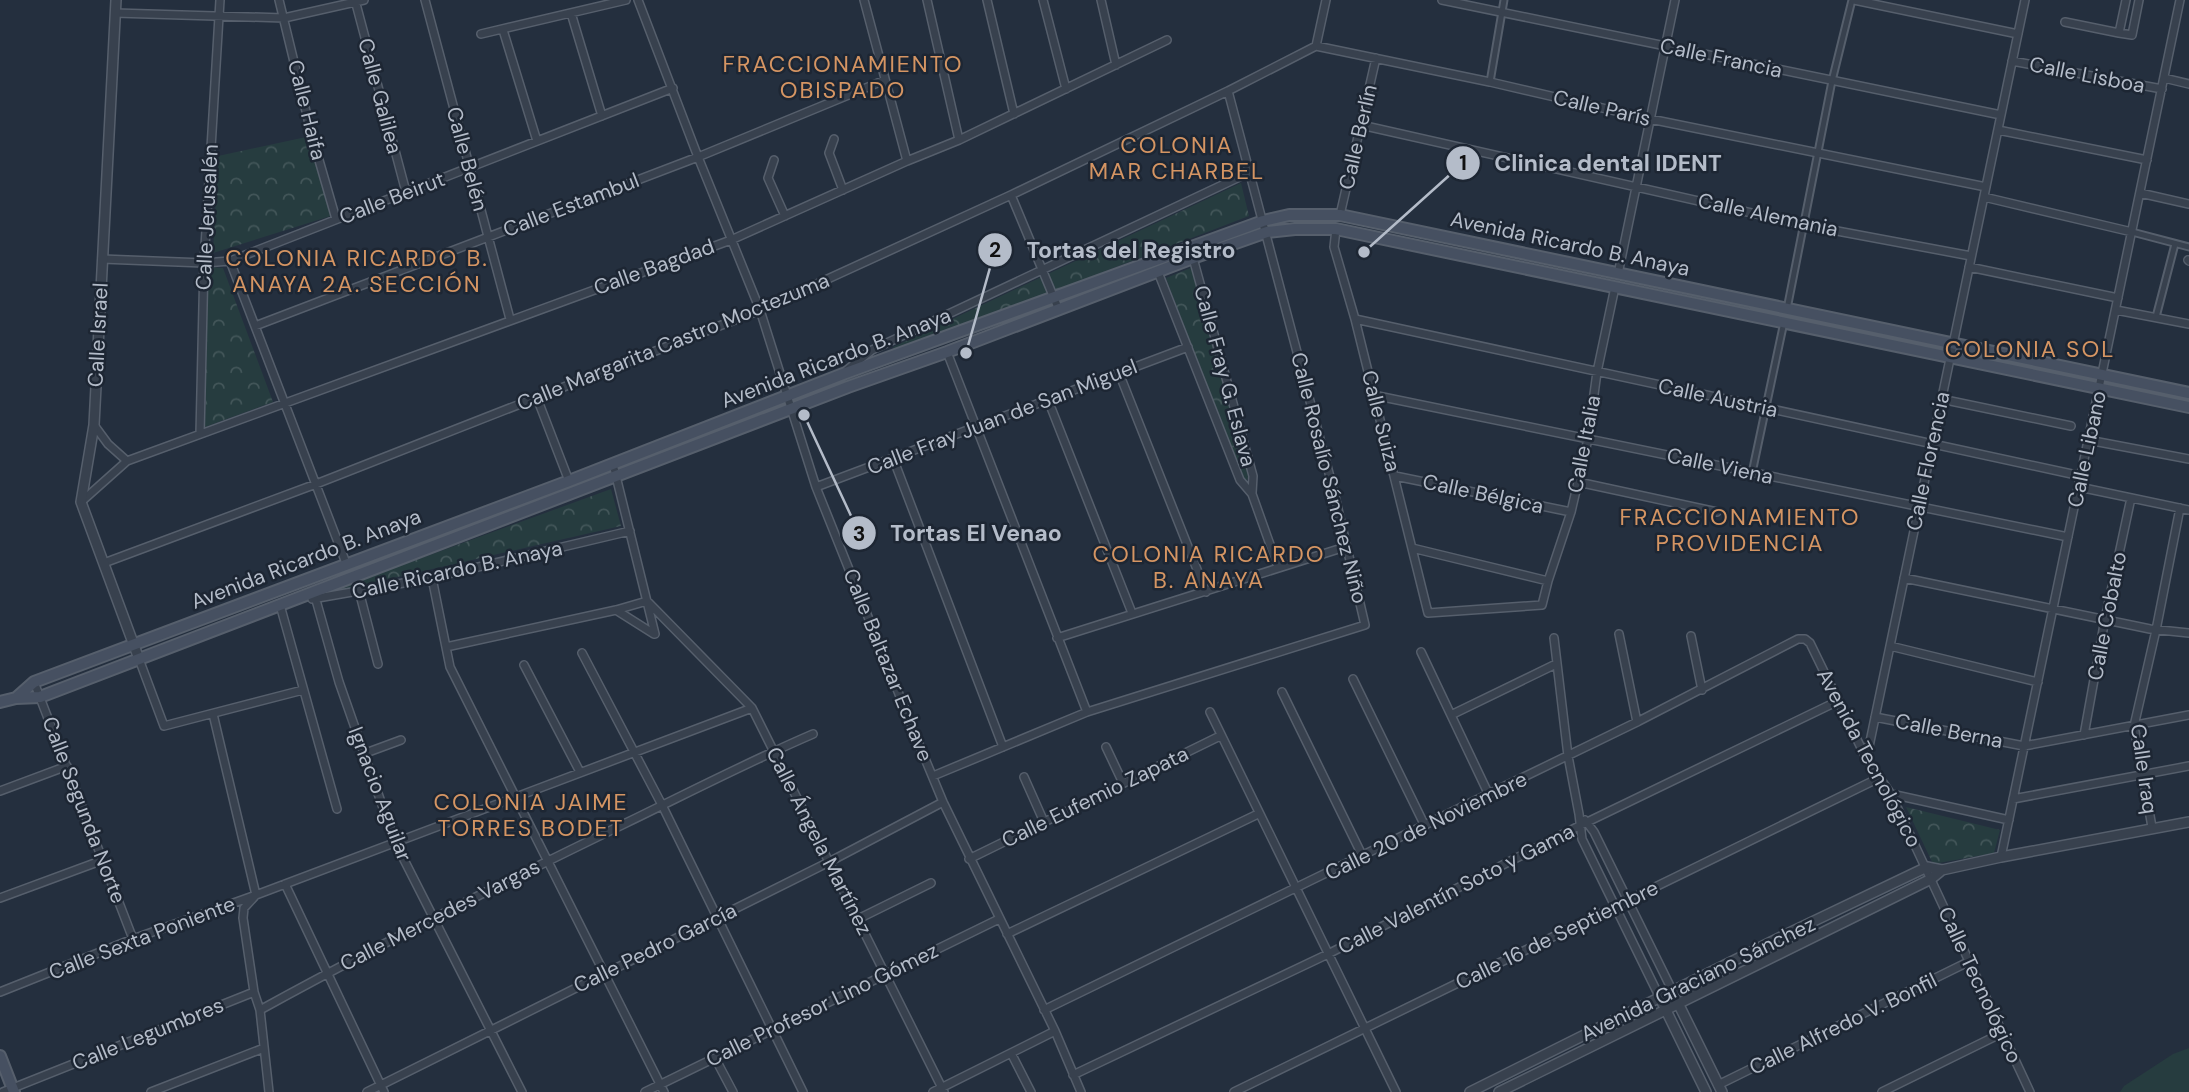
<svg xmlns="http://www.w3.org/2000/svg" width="2189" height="1092" font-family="'DM Sans',sans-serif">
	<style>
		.green { fill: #263c3f }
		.forest { fill: url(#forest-crowns) }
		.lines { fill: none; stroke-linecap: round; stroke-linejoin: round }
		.pedestrian-casing { stroke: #565f6c; stroke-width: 9 }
		.minor-casing { stroke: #565f6c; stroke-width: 10 }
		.tertiary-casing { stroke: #565f6c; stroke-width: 12 }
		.secondary-casing { stroke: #565f6c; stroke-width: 14 }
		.pedestrian { stroke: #38414e; stroke-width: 5 }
		.minor { stroke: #38414e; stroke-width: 7 }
		.tertiary { stroke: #38414e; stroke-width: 9 }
		.secondary { stroke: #465061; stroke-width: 10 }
		.labels { text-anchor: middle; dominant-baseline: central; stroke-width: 5; stroke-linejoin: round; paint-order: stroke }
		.street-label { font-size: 21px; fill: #b4bcc9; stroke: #1d2633 }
		.neighbourhood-label { font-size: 23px; letter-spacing: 2px; fill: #d59563; stroke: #1d2633 }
		.leader { fill: none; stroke: #b4bcc9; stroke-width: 2.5 }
		.callout-dot { fill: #b4bcc9; stroke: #1d2633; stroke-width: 2.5 }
		.mark-label { font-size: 21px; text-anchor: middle; font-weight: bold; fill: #111 }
		.callout-label { font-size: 23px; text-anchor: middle; font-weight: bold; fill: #b4bcc9; stroke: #1d2633; stroke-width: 5; stroke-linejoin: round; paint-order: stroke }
	</style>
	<defs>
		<pattern id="forest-crowns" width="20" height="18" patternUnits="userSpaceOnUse" patternTransform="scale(1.75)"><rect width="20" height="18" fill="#263c3f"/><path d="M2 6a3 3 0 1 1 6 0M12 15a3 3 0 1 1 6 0" fill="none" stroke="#435659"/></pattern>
	</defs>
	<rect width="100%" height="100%" fill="#242f3e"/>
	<path class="green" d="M2189,1048V1092H2120L2124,1086L2173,1054Z"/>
	<path class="forest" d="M311,136L334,215L213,253L218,156Z
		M1241,183L1249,216L895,352L893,347Z
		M208,267L223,268L273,402L205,427Z
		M1193,267L1249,477L1246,481L1242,479L1166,278Z
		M611,489L621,526L323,594Z
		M1906,807L2000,830L1994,853L1933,864Z"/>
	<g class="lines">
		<g class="pedestrian-casing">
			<path id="pedestrian" d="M1490,82L1504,0
				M2132,232L2189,247
				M1787,309L1832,81L1852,0
				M2156,317L2175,244
				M1752,473L1784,322"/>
		</g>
		<g class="minor-casing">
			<path id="minor" d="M279,0L312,136L336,219
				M355,0L406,192
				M425,0L510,319
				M638,0L698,157L760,310L816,487L921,749L943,802L1055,1031L1081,1092
				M864,0L907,161
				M927,0L959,140
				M987,0L1014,114
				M1043,0L1066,89
				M1101,0L1116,65
				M1442,0L2001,115
				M1854,0L2018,34
				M2126,0L2119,33L2132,35L2139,0
				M115,13L284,18L364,0
				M571,13L602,116
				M2065,22L2119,33
				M503,30L537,141
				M481,34L626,0
				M1316,46L1326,0
				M2012,61L2162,89
				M2164,78L2189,84
				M1361,125L1805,225L1971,256
				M1998,130L2147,160
				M834,139L829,153L843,190
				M774,160L768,178L785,216
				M2140,193L2189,204
				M1011,195L1059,310
				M1984,197L2132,232
				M1340,215L1376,58
				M1336,229L1334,247L1355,319L1428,613L1542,605L1548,581L1571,512L1588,439L1597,372L1615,287
				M1193,258L1253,476L1252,493
				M102,259L204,263L230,261L673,88
				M2188,260L2189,261
				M230,261L346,563
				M1969,267L2118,298
				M1158,272L1240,480L1252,494L1278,567
				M1618,274L1675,0
				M2116,310L2189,324
				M1355,319L2081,476
				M255,326L698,157L885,80
				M947,352L1087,712
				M847,370L872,350L1250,172
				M1119,373L1206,592
				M1373,395L2068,537
				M537,398L569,481
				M1941,399L2071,426
				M1048,400L1132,613
				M94,425L108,444L127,461
				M200,434L204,263L220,0
				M2088,440L2189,459
				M893,458L1003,747
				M613,464L655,634
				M1395,476L1571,512
				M1578,482L1717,512
				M816,487L1188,347
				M2079,487L2189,510
				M81,502L127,461L731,240L907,161L959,140L1167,40
				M1412,548L1548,581
				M104,563L316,484L760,310L1011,195L1228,91L1316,46L1490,82L1650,119L1986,187
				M432,578L450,667L664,1092
				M1904,578L2150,629L2189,633
				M359,591L378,664
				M312,599L432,578L630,531
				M316,600L339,682L395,842L522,1092
				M280,605L337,809
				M616,610L654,634
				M1619,634L1637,722
				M1691,636L1702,690
				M1057,638L1345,547
				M1554,638L1568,756L1579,814L1582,839L1660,998
				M1890,646L2038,682
				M446,647L616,610L647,601L752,708L944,1092
				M1421,652L1489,795
				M582,653L662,805L803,1092
				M139,659L164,726L303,690
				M524,665L580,772
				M1353,679L1425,826
				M34,682L133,939
				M1282,692L1363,857
				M1210,712L1396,1092
				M213,714L256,895L244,908L243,918L254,992L260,1010L269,1092
				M1451,715L1556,664
				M1875,717L2024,746L2189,715
				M2084,735L2105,619L2131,498
				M1106,747L1123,783
				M363,754L401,740
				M1867,756L2025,0
				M933,776L1087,712L1365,625L1334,492L1228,91
				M1024,777L1044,822
				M0,791L67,766
				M1891,794L2009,820
				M2013,799L2189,766
				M1585,820L1594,832L1673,992
				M2152,827L2134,726L2156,630L2180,508
				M2001,857L2180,0
				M969,859L1220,736
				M285,884L384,1092
				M0,898L103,860
				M858,919L931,883
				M1007,934L1258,814
				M0,992L133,939L256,895L752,708
				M260,1010C380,944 502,883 626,823C688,793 750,761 813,734
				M1044,1010L1637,722L1798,639H1805L1810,643L1866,758L1891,794L2030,1092
				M1011,1053L1031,1092
				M715,1058L733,1092
				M1073,1075L1328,954L1579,826L1838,701
				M1718,1085L1968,962
				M3,1092L254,992
				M151,1092L264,1048
				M367,1092L829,862L943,802
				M645,1092L999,919
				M933,1092L1055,1031
				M1234,1092L1879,778
				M1882,1092L2002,1033"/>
		</g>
		<g class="tertiary-casing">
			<path id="tertiary" d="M116,0L94,425L81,502L139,659
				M1660,998L1706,1092
				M1676,999L1722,1092
				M1470,1092L1793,931L1927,867L1942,870L2001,857L2189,822
				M1499,1092L1931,879L1942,870"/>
		</g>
		<g class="secondary-casing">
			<path id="secondary" d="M16,698L34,682L569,481L843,374L1263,221L1289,215H1340L2189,393
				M0,702L16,698L40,697L848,387L947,352L1193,258L1267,232L1295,229H1336L2189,407
				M0,1056L14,1092"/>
		</g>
		<use href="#pedestrian" class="pedestrian"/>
		<use href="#minor" class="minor"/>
		<use href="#tertiary" class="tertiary"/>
		<use href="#secondary" class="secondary"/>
	</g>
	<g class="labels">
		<g class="street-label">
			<text transform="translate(1721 58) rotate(12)">Calle Francia</text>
			<text transform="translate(2087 75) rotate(11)">Calle Lisboa</text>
			<text transform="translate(380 96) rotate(75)">Calle Galilea</text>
			<text transform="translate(1602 108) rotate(13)">Calle París</text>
			<text transform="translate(307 110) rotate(76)">Calle Haifa</text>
			<text transform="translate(1358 137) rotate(-77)">Calle Berlín</text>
			<text transform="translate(467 159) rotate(75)">Calle Belén</text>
			<text transform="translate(392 198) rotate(-21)">Calle Beirut</text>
			<text transform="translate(571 205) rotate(-21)">Calle Estambul</text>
			<text transform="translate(1768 215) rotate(12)">Calle Alemania</text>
			<text transform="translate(207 217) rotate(-87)">Calle Jerusalén</text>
			<text transform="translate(1570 244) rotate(12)">Avenida Ricardo B. Anaya</text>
			<text transform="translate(654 267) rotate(-20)">Calle Bagdad</text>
			<text transform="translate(98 335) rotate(-87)">Calle Israel</text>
			<text transform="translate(673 342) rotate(-22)">Calle Margarita Castro Moctezuma</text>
			<text transform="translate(836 358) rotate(-21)">Avenida Ricardo B. Anaya</text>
			<text transform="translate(1225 376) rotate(75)">Calle Fray G. Eslava</text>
			<text transform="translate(1718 398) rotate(12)">Calle Austria</text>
			<text transform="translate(1002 417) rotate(-21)">Calle Fray Juan de San Miguel</text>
			<text transform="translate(1381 421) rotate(76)">Calle Suiza</text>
			<text transform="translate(1584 444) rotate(-79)">Calle Italia</text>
			<text transform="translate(2087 449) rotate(-78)">Calle Libano</text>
			<text transform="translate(1928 461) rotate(-78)">Calle Florencia</text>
			<text transform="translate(1720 466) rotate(12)">Calle Viena</text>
			<text transform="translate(1329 478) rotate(76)">Calle Rosalío Sánchez Niño</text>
			<text transform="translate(1483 494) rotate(12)">Calle Bélgica</text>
			<text transform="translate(306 559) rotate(-21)">Avenida Ricardo B. Anaya</text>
			<text transform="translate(457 570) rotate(-12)">Calle Ricardo B. Anaya</text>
			<text transform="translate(2107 616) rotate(-79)">Calle Cobalto</text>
			<text transform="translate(888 665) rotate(68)">Calle Baltazar Echave</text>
			<text transform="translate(1949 731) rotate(11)">Calle Berna</text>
			<text transform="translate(1869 758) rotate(62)">Avenida Tecnológico</text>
			<text transform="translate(2144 769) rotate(82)">Calle Iraq</text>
			<text transform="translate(380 794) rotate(69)">Ignacio Aguilar</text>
			<text transform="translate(1095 797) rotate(-26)">Calle Eufemio Zapata</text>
			<text transform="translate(84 810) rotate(69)">Calle Segunda Norte</text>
			<text transform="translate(1426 826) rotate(-26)">Calle 20 de Noviembre</text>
			<text transform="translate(819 841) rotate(63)">Calle Ángela Martínez</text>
			<text transform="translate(1456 889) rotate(-27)">Calle Valentín Soto y Gama</text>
			<text transform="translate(440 915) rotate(-27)">Calle Mercedes Vargas</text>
			<text transform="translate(1557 935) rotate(-26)">Calle 16 de Septiembre</text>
			<text transform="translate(142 938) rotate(-21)">Calle Sexta Poniente</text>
			<text transform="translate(655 948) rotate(-26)">Calle Pedro García</text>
			<text transform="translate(1698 979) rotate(-26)">Avenida Graciano Sánchez</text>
			<text transform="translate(1980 985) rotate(65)">Calle Tecnológico</text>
			<text transform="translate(822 1005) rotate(-26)">Calle Profesor Lino Gómez</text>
			<text transform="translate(1843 1024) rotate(-26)">Calle Alfredo V. Bonfil</text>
			<text transform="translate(148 1034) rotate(-22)">Calle Legumbres</text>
		</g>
		<g class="neighbourhood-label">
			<text x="843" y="64">FRACCIONAMIENTO<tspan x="843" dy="26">OBISPADO</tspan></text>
			<text x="1177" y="145">COLONIA<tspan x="1177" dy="26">MAR CHARBEL</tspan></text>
			<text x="357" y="258">COLONIA RICARDO B.<tspan x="357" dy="26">ANAYA 2A. SECCIÓN</tspan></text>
			<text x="2030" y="349">COLONIA SOL</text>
			<text x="1740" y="517">FRACCIONAMIENTO<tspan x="1740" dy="26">PROVIDENCIA</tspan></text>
			<text x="1209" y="554">COLONIA RICARDO<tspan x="1209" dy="26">B. ANAYA</tspan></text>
			<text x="531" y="802">COLONIA JAIME<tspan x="531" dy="26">TORRES BODET</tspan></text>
		</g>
	</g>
	<path class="leader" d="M1364 252L1463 163M966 353L995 250M804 415L859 533"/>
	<g class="callout-dot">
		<circle cx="1364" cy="252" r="7"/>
		<circle cx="966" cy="353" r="7"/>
		<circle cx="804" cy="415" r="7"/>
		<circle cx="1463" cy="163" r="18"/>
		<circle cx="995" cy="250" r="18"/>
		<circle cx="859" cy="533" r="18"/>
	</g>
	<g class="mark-label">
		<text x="1463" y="170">1</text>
		<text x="995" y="257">2</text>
		<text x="859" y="541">3</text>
	</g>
	<g class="callout-label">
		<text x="1608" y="171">Clinica dental IDENT</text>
		<text x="1131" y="258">Tortas del Registro</text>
		<text x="976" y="541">Tortas El Venao</text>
	</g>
</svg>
